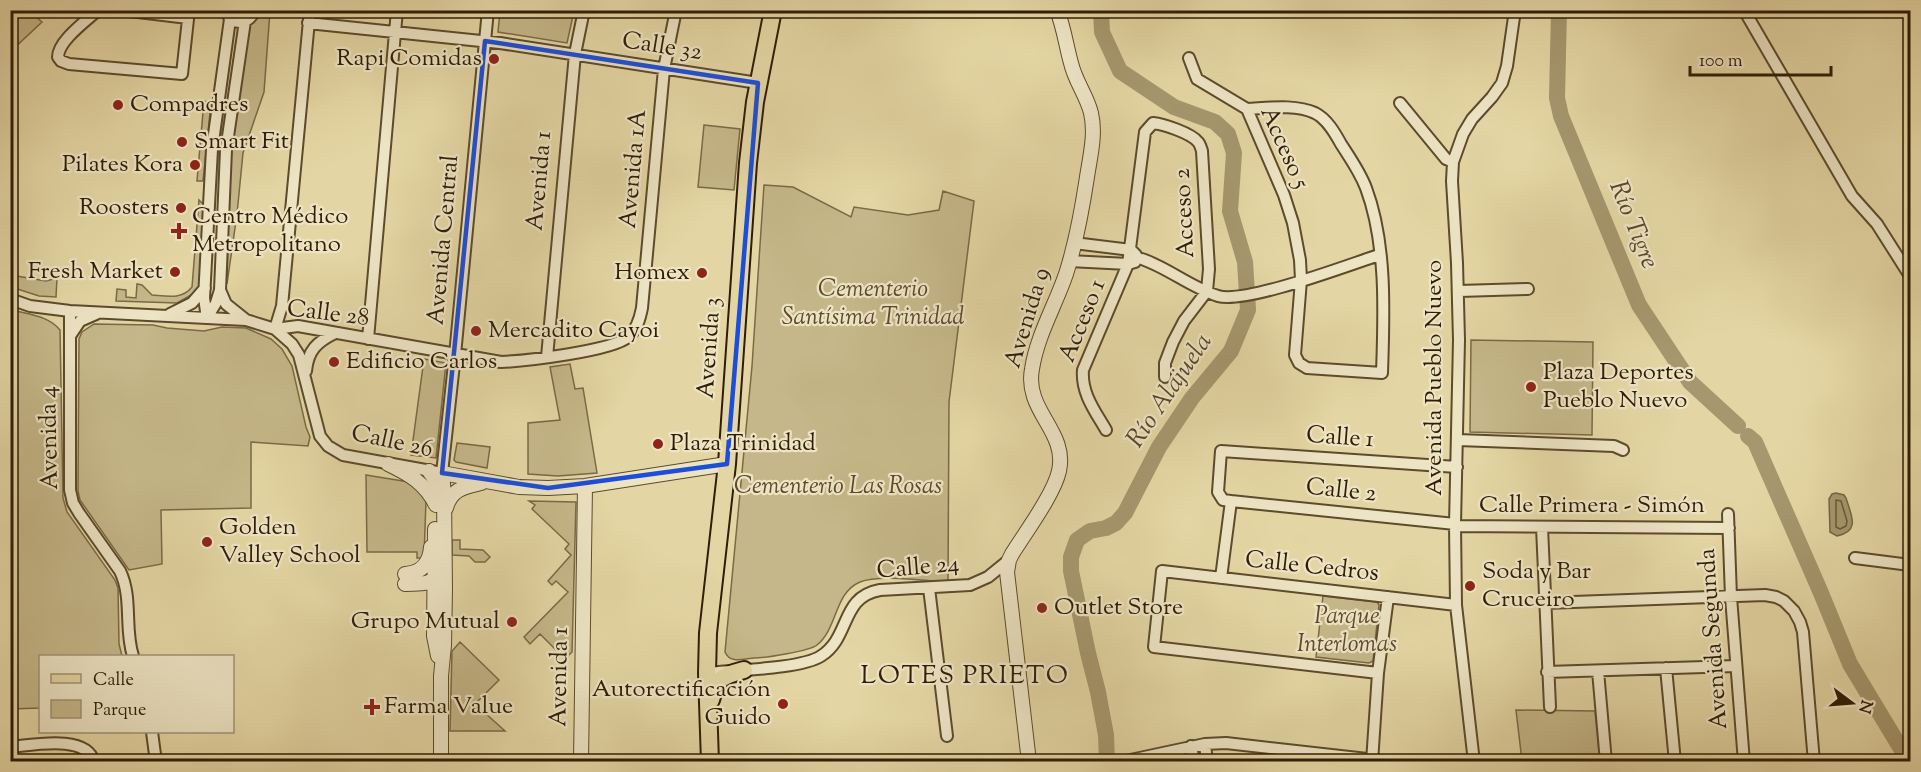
<svg xmlns="http://www.w3.org/2000/svg" width="1921" height="772" font-family="'Sorts Mill Goudy',serif">
	<style>
		.green { fill: #c5b789; stroke: #7a6a46; stroke-width: 1.5 }
		.water { fill: #a6976e; stroke: #766644; stroke-width: 1.5 }
		.lines { fill: none; stroke-linecap: round; stroke-linejoin: round }
		.shore { stroke: #6a5a39; stroke-width: 1.5 }
		.river { stroke: #a6976e; stroke-width: 16 }
		.minor-casing { stroke: #5c4b2c; stroke-width: 14 }
		.tertiary-casing { stroke: #5c4b2c; stroke-width: 16 }
		.primary-casing { stroke: #2f1d04; stroke-width: 20 }
		.minor { stroke: #ede4c4; stroke-width: 10 }
		.tertiary { stroke: #ede4c4; stroke-width: 14 }
		.primary { stroke: #e4d6a4; stroke-width: 16 }
		.marked { fill: none; stroke: #1d4ed8; stroke-width: 4.5; stroke-linejoin: round }
		.poi-dot { fill: #8f2418; stroke: #ede4c4; stroke-width: 2 }
		.labels { text-anchor: middle; dominant-baseline: central; stroke-width: 4.5; stroke-linejoin: round; paint-order: stroke }
		.street-label { font-size: 24px; fill: #2f1d04; stroke: #ede4c4 }
		.poi-label { font-size: 24px; fill: #2f1d04; stroke: #ede4c4; text-anchor: start }
		.park-label { font-size: 24px; font-style: italic; fill: #5c4b2c; stroke: #ede4c4 }
		.water-label { font-size: 26px; font-style: italic; fill: #594829; stroke: #ede4c4 }
		.neighbourhood-label { font-size: 26px; letter-spacing: 1.5px; fill: #2f1d04; stroke: #ede4c4 }
	</style>
	<rect width="100%" height="100%" fill="#e4d6a4"/>
	<filter id="stains"><feTurbulence type="fractalNoise" baseFrequency=".00333" numOctaves="4"/><feColorMatrix values="0 0 0 0 .2 0 0 0 0 .09 0 0 0 0 .02 0 0 0 .5 -.17"/></filter>
	<radialGradient id="worn" r=".72"><stop offset=".6" stop-color="#630" stop-opacity="0"/><stop offset="1" stop-color="#630" stop-opacity=".3"/></radialGradient>
	<path class="green" d="M10,11L21,15L26,11H29L42,22L11,51Z
		M259,11H270L264,92L243,153L237,214L227,284L230,145L248,25L255,20Z
		M500,11H574L567,43L498,32Z
		M204,101L211,103L203,181H197Z
		M704,125L740,129L734,190L698,187Z
		M764,185L793,187L851,217L854,207L908,215L939,210L943,191L974,201L949,402L948,582C927,581 879,574 860,582C834,593 838,628 817,645C810,651 765,658 754,658C743,659 730,664 725,652L752,366Z
		M199,200L203,204L201,279L198,288L193,294L177,303L116,301L117,289L126,290V297L136,298L137,284L142,285L152,295C166,296 182,300 192,287Z
		M11,249H12L11,275L46,281L57,278L56,297L39,296L11,287Z
		M10,309C28,315 48,315 60,330L63,498L67,512L115,580L118,588L119,644L122,656H40V708L11,709Z
		M94,324L153,325L167,328L204,331L222,327L246,328L271,339L282,349L292,366L306,427L310,437L308,446L251,442V508L161,510L162,564L129,570L80,500L78,491L79,339L82,332Z
		M1471,340L1593,342L1592,435L1470,432Z
		M424,359L446,363L436,458L411,455Z
		M570,364L575,389L583,388L597,473L558,476L528,474V423L560,420L550,367Z
		M457,443L490,447L487,468L456,462L454,460Z
		M366,475L409,482L417,487L426,500L424,558H417V552H367Z
		M529,501L576,502L572,652L565,659L540,634L530,644L524,637L568,592L556,581L552,585L548,581L571,555L565,549L569,544L532,509L535,505Z
		M452,540H460V549L483,550L490,557L485,562H475L469,556L452,555Z
		M1323,596L1377,602L1379,605L1373,661L1369,663L1316,657Z
		M460,642L499,680L475,704L505,731H450L452,651Z
		M1516,710L1595,711L1600,761H1522Z"/>
	<path class="water" d="M1836,493L1844,495L1846,498C1851,515 1861,531 1837,536L1830,532L1829,499L1832,494Z"/>
	<g class="lines">
		<path class="shore" d="M1836,500L1841,501L1847,521L1846,526L1840,529L1836,527Z"/>
		<path class="river" d="M1101,10L1102,32L1120,71L1174,107L1215,122L1228,134L1234,153L1230,211L1245,262L1248,310L1231,351L1192,398L1159,447L1125,513L1116,523L1106,528L1090,531L1077,540L1071,557V571L1088,653L1098,692L1106,735L1107,762
			M1559,10L1557,98L1561,116L1639,305L1690,382L1738,426
			M1748,436L1755,442L1821,593L1850,664L1909,762"/>
		<g class="minor-casing">
			<path id="minor" d="M98,10C86,21 58,41 58,57L61,61L69,64L182,74L189,10
				M121,10L188,18
				M225,10C232,26 248,26 255,10
				M1744,10L1852,196L1877,224L1910,276
				M308,23L500,43L758,83
				M1189,58L1197,79L1247,109L1284,195L1293,223L1300,260L1301,280L1295,355L1299,363L1307,368L1382,373C1384,314 1387,244 1366,188C1360,172 1350,158 1341,144C1335,133 1327,119 1315,113C1295,104 1268,108 1247,109
				M1400,103L1446,159L1453,162
				M1074,243L1131,250L1136,255
				M1142,259C1168,268 1192,288 1218,296C1246,304 1348,265 1379,255
				M1069,261L1128,264L1135,262
				M220,290L226,304L246,320
				M1459,291L1528,289
				M10,299L30,306L70,311L246,320L275,329L298,326L501,362C525,361 612,351 628,337C637,330 640,318 642,308L664,69L676,10
				M70,311V490L73,503L79,513L120,571C133,598 124,629 133,656
				M170,314L192,303L205,288
				M207,318L216,303L220,290L226,150L245,21
				M207,318L204,298L212,149L230,19
				M275,329L292,344L299,355L320,436L328,446L343,455L442,473L455,355L488,10
				M275,329L282,306L310,10
				M70,336L80,321L96,314
				M368,339L397,10
				M547,357L575,54L584,10
				M306,371C308,350 317,342 335,333
				M1106,430C1095,411 1081,393 1083,370L1128,264L1145,132L1153,123C1163,124 1191,133 1198,142C1200,144 1201,148 1202,151L1209,269L1207,291L1184,321L1173,342L1165,363V377
				M1458,440L1614,446L1623,450
				M1728,514L1731,597L1744,762
				M1455,524L1231,501L1223,500L1218,492L1221,451L1457,467
				M1455,526L1729,528
				M1542,527L1550,707
				M1855,558L1910,565
				M1221,578L1231,501
				M929,588L947,736
				M1546,603L1765,595L1776,597L1784,601L1794,611L1800,622L1803,632L1814,762
				M1666,668L1675,762
				M1598,671L1606,762
				M1547,672L1736,666
				M707,673C734,670 801,669 821,656C851,637 840,597 880,590L970,585L988,577L1009,560
				M1378,673L1154,647L1162,571L1456,605
				M152,732L156,762
				M1205,744L1207,762
				M1191,746L1194,762
				M10,747C33,745 87,734 94,762
				M951,761L952,762
				M1121,762L1205,744L1226,743L1394,762
				M1372,762L1378,673L1388,597
				M1474,762L1456,605L1455,524L1459,340L1457,263L1452,181L1453,162L1463,134L1472,119L1492,97L1502,83L1507,66L1515,10"/>
		</g>
		<g class="tertiary-casing">
			<path id="tertiary" d="M388,464C409,474 425,483 436,505
				M429,471L436,481L440,493
				M442,473L519,487L548,488L585,486L727,464
				M446,508C451,489 464,487 481,483
				M435,529L434,636L438,656
				M405,574C421,573 430,564 431,547
				M405,584C417,583 431,586 438,575
				M441,762V676L444,645L445,589L444,495L442,473
				M581,762L585,486
				M1029,762L1007,572L1009,560L1012,554C1025,533 1054,494 1059,471C1068,431 1024,411 1032,369C1037,336 1055,306 1066,274C1076,243 1082,210 1087,177C1090,157 1096,134 1091,113C1087,96 1075,81 1071,63C1066,45 1064,28 1057,10"/>
		</g>
		<g class="primary-casing">
			<path id="primary" d="M711,700C717,677 723,676 744,670
				M710,762L707,673L708,633L727,464L748,163L755,102L773,10"/>
		</g>
		<use href="#minor" class="minor"/>
		<use href="#tertiary" class="tertiary"/>
		<use href="#primary" class="primary"/>
	</g>
	<path class="marked" d="M485,41L758,83L727,464L548,488L442,473Z"/>
	<g class="poi-dot">
		<circle cx="494" cy="59" r="6"/>
		<circle cx="118" cy="105" r="6"/>
		<circle cx="182" cy="142" r="6"/>
		<circle cx="195" cy="165" r="6"/>
		<circle cx="181" cy="208" r="6"/>
		<path d="M176 222h6v6h6v6h-6v6h-6v-6h-6v-6h6z"/>
		<circle cx="175" cy="272" r="6"/>
		<circle cx="702" cy="273" r="6"/>
		<circle cx="476" cy="331" r="6"/>
		<circle cx="334" cy="362" r="6"/>
		<circle cx="1531" cy="387" r="6"/>
		<circle cx="658" cy="444" r="6"/>
		<circle cx="207" cy="542" r="6"/>
		<circle cx="1470" cy="586" r="6"/>
		<circle cx="1042" cy="608" r="6"/>
		<circle cx="512" cy="622" r="6"/>
		<circle cx="783" cy="704" r="6"/>
		<path d="M369 698h6v6h6v6h-6v6h-6v-6h-6v-6h6z"/>
	</g>
	<g class="labels">
		<g class="street-label">
			<text transform="translate(662 47) rotate(9)">Calle 32</text>
			<text transform="translate(1284 148) rotate(66)">Acceso 5</text>
			<text transform="translate(634 169) rotate(-85)">Avenida 1A</text>
			<text transform="translate(540 181) rotate(-85)">Avenida 1</text>
			<text transform="translate(1185 213) rotate(-93)">Acceso 2</text>
			<text transform="translate(444 240) rotate(-85)">Avenida Central</text>
			<text transform="translate(328 314) rotate(7)">Calle 28</text>
			<text transform="translate(1028 318) rotate(-73)">Avenida 9</text>
			<text transform="translate(1083 321) rotate(-68)">Acceso 1</text>
			<text transform="translate(710 348) rotate(-86)">Avenida 3</text>
			<text transform="translate(1435 378) rotate(-90)">Avenida Pueblo Nuevo</text>
			<text transform="translate(50 438) rotate(-91)">Avenida 4</text>
			<text transform="translate(1340 438) rotate(4)">Calle 1</text>
			<text transform="translate(392 442) rotate(12)">Calle 26</text>
			<text transform="translate(1341 491) rotate(6)">Calle 2</text>
			<text x="1592" y="506">Calle Primera - Simón</text>
			<text transform="translate(1312 567) rotate(6)">Calle Cedros</text>
			<text transform="translate(918 568) rotate(-5)">Calle 24</text>
			<text transform="translate(1714 639) rotate(-94)">Avenida Segunda</text>
			<text transform="translate(560 677) rotate(-89)">Avenida 1</text>
		</g>
		<g class="poi-label">
			<text x="482" y="59" text-anchor="end">Rapi Comidas</text>
			<text x="130" y="105">Compadres</text>
			<text x="194" y="142">Smart Fit</text>
			<text x="183" y="165" text-anchor="end">Pilates Kora</text>
			<text x="169" y="208" text-anchor="end">Roosters</text>
			<text x="192" y="217">Centro Médico<tspan x="192" dy="28">Metropolitano</tspan></text>
			<text x="163" y="272" text-anchor="end">Fresh Market</text>
			<text x="690" y="273" text-anchor="end">Homex</text>
			<text x="488" y="331">Mercadito Cayoi</text>
			<text x="346" y="362">Edificio Carlos</text>
			<text x="1543" y="373">Plaza Deportes<tspan x="1543" dy="28">Pueblo Nuevo</tspan></text>
			<text x="670" y="444">Plaza Trinidad</text>
			<text x="219" y="528">Golden<tspan x="219" dy="28">Valley School</tspan></text>
			<text x="1482" y="572">Soda y Bar<tspan x="1482" dy="28">Cruceiro</tspan></text>
			<text x="1054" y="608">Outlet Store</text>
			<text x="500" y="622" text-anchor="end">Grupo Mutual</text>
			<text x="771" y="690" text-anchor="end">Autorectificación<tspan x="771" dy="28">Guido</tspan></text>
			<text x="384" y="707">Farma Value</text>
		</g>
		<g class="park-label">
			<text x="873" y="290">Cementerio<tspan x="873" dy="28">Santísima Trinidad</tspan></text>
			<text x="838" y="487">Cementerio Las Rosas</text>
			<text x="1347" y="617">Parque<tspan x="1347" dy="28">Interlomas</tspan></text>
		</g>
		<g class="water-label">
			<text transform="translate(1633 225) rotate(68)">Río Tigre</text>
			<text transform="translate(1170 391) rotate(-56)">Río Alajuela</text>
		</g>
		<g class="neighbourhood-label">
			<text x="965" y="676">LOTES PRIETO</text>
		</g>
	</g>
	<rect width="1921" height="772" fill="none" stroke="#e4d6a4" stroke-width="36"/>
	<rect x="12" y="12" width="1897" height="748" fill="none" stroke="#2f1d04" stroke-width="3"/>
	<rect x="18" y="18" width="1885" height="736" fill="none" stroke="#2f1d04" stroke-width="1.5"/>
	<rect x="39" y="655" width="195" height="78" fill="#ede4c4" stroke="#a19477" stroke-width="1.5"/>
	<rect x="51" y="674" width="30" height="9" fill="#e4d6a4" stroke="#a19477" stroke-width="1.5"/>
	<text x="93" y="685" font-size="18" fill="#2f1d04">Calle</text>
	<rect x="51" y="700" width="30" height="18" fill="#c5b789" stroke="#a19477" stroke-width="1.5"/>
	<text x="93" y="715" font-size="18" fill="#2f1d04">Parque</text>
	<g transform="translate(1852 703) rotate(106)" stroke="#ede4c4" stroke-width="4.5" paint-order="stroke">
	<path d="M0-4.5L10 22L0 15L-10 22Z" fill="#2f1d04"/>
	<text y="-9" font-size="16" font-weight="bold" text-anchor="middle" fill="#2f1d04">N</text>
	</g>
	<path d="M1690 66v9h141v-9" fill="none" stroke="#2f1d04" stroke-width="3"/>
	<text x="1699" y="66" font-size="18" fill="#2f1d04" stroke="#ede4c4" stroke-width="4.5" paint-order="stroke">100 m</text>
	<rect width="100%" height="100%" filter="url(#stains)"/>
	<rect width="100%" height="100%" fill="url(#worn)"/>
</svg>
